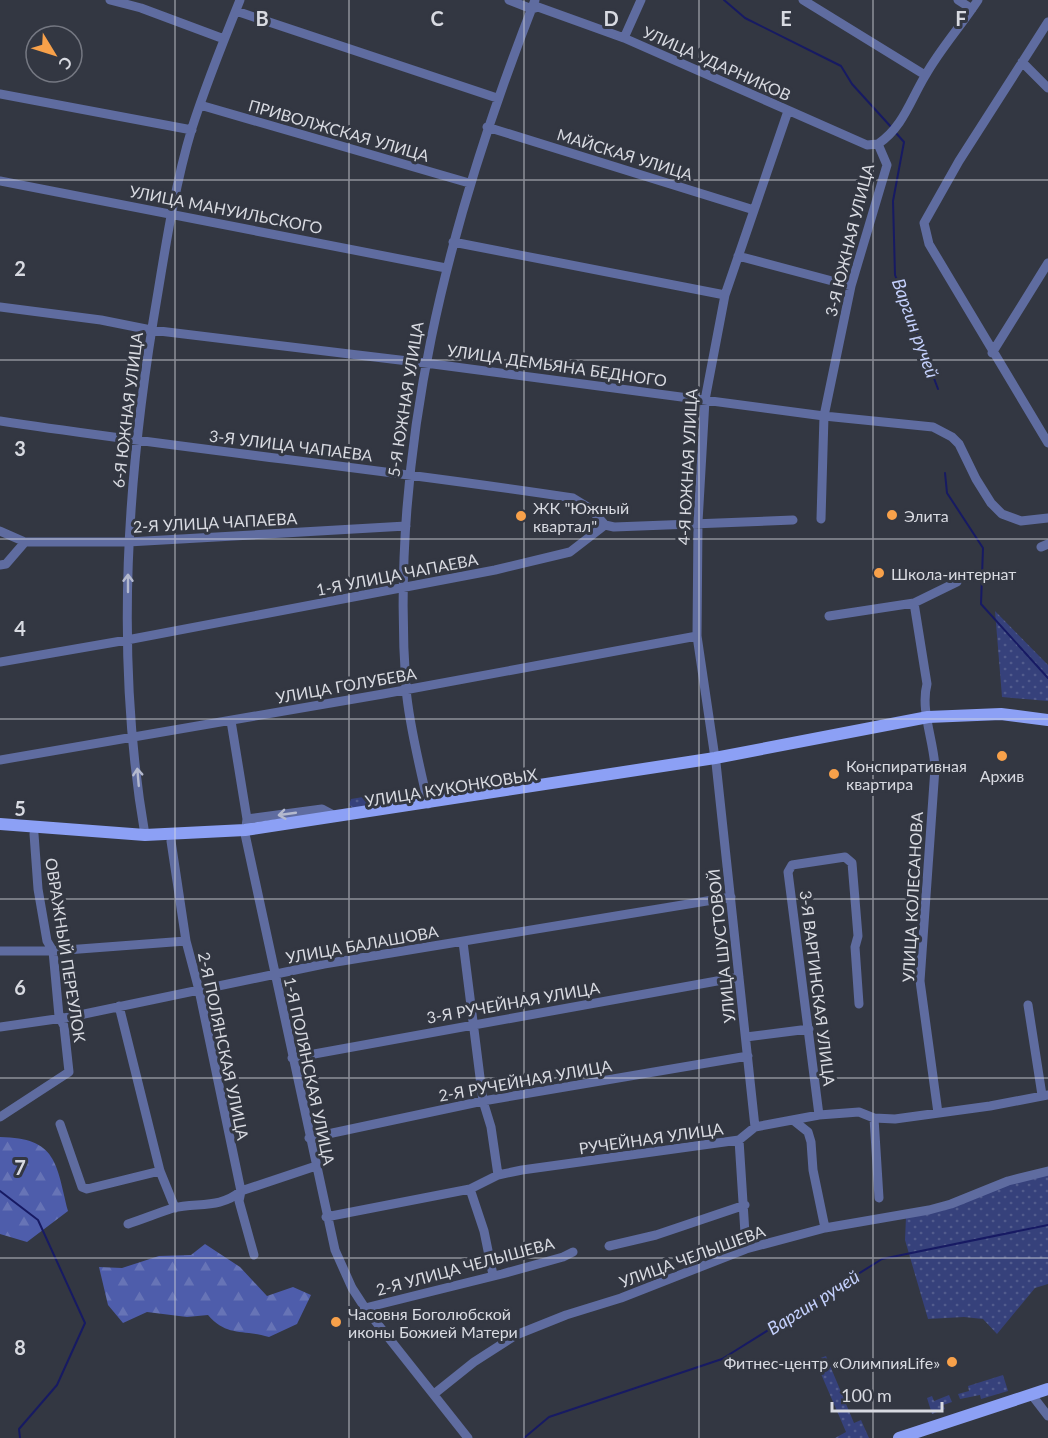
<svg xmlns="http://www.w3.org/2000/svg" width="1048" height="1438" font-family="Lato,sans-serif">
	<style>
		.grass { fill: url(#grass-dots) }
		.forest { fill: url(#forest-firs) }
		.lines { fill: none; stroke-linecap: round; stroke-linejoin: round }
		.stream { stroke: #171a63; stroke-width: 2 }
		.minor { stroke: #5f6ca0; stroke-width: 9 }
		.major { stroke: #8ca0f5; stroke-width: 12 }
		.oneway { stroke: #b4b9ce }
		.grid { fill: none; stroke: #d8dae1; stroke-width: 1.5; stroke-opacity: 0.55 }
		.poi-dot { fill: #f8a14a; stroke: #333742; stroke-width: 2 }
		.labels { text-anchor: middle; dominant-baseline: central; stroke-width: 6; stroke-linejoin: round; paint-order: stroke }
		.street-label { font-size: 16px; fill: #d8dae1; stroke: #333742 }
		.poi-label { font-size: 16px; fill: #d8dae1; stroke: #333742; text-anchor: start }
		.water-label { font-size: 18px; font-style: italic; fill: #c4d0fc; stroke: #333742 }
		.grid-label { font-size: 20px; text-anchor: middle; font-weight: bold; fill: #d8dae1; stroke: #333742; stroke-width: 6; stroke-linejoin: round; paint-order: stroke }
	</style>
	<defs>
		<pattern id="grass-dots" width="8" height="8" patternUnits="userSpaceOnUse" patternTransform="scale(1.5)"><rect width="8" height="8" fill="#36417b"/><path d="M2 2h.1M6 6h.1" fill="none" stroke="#525c8d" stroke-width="1.8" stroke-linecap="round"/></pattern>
		<pattern id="forest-firs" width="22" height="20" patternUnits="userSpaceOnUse" patternTransform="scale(1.5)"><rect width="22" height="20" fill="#4e5dab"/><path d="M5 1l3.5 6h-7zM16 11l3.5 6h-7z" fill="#6774b6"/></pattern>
	</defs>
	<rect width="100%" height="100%" fill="#333742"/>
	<path class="grass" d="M995,611L1048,665V701L1002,697Z
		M393,792L397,802L355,810L349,805L351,799Z
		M1048,1174V1284L1035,1288L997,1334L983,1319L964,1317L928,1319L905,1240L906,1217L984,1191Z
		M826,1356L854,1423L861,1420L869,1438H835L846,1432L815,1360Z
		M1003,1375L1008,1391L981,1399L980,1395L960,1399L958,1394L969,1391L968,1386Z
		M949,1395L952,1402L943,1405L945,1409L932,1414L927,1398L932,1396L934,1401Z"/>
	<path class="forest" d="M0,1137C57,1138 56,1163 68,1211L27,1242L0,1234Z
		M205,1244L240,1267L267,1296L293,1287L311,1295L297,1324L269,1337C242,1329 227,1337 208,1315L187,1317L147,1312L123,1323L108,1305L99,1267L122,1268L159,1256L191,1255Z"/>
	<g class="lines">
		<path class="stream" d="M724,0L745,18L841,66L852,84L892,128
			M896,133L904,142L893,201L895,275L938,389
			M945,473L947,493L983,548L981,604L1048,678
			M0,1191L38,1220L85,1323L57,1385L19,1429L20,1438
			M524,1438L549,1417L722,1359L882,1259L1048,1225"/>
		<path class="minor" d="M110,0L141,8L224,39
			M509,0L532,9L538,7L624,38L867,145L878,144
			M803,0L925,75
			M958,0L972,9
			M236,11L497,98
			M1048,22L959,161L924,223L929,244L1048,443
			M624,38L641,0
			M1022,62L1048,88
			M0,94L192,130
			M200,105L469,183
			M487,127L754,210
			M878,144C903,127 910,101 925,76C940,49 961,26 978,0
			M0,181L446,268
			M453,242L725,295
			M738,256L851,286
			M0,307L101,320L151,330L433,364L824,416L933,427L952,437L959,444L976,479L991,503L1002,514L1021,521L1048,518
			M992,353L1048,263
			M0,421C191,450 383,469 573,498L591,509L605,525
			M821,519L824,416L851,286L887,165L878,144
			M0,531L25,542H128L406,526
			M1041,547L1048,544
			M0,565L6,564L25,542
			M914,603L927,684C920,710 934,741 935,768L920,981L938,1113
			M829,616L914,603L957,582
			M0,662L127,640L495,570L570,552L605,525L614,527L793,520
			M231,721L247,819
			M715,758L697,636L698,522L705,400L725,295L788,111
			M0,760L383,694L697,636
			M716,763L755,1127
			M428,804C420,766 409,726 406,688C389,447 448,222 535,0
			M337,817L322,809L247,819L245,834L335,1250L352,1288L365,1308L468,1438
			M145,835C114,656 127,471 158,292C167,237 176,181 192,128C206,84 223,42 240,0
			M171,841L186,941L199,990L241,1191L239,1201L254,1255
			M463,942L483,1101L491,1127L498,1175
			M0,951H53L186,941
			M1028,1005L1042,1095
			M119,1006L160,1171L175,1208
			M0,1027L70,1017L324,964L731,897
			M746,1037L809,1029
			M292,1058L739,977
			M819,1115L788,872L792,865L845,857L852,863L858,936L855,947L859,1004
			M0,1117L69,1072L64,1026L59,1016L53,951L47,941L38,889L34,834
			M874,1118L879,1198
			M793,1120L808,1132L811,1142L813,1170L825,1228
			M60,1124L82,1187L87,1189L160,1171
			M309,1138L483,1101L748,1056
			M739,1140L746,1249
			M470,1189L484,1231L493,1275
			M326,1217L470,1189L498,1175L522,1170L739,1140L755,1127L819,1115L859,1112L874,1118L895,1119L990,1106L1048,1095
			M128,1224C143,1219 158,1213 173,1208C197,1202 220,1209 241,1191L316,1166
			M609,1246L656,1235L745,1205
			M365,1308L502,1274L563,1257L573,1252
			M434,1394L474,1362L516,1335L566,1315L621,1298L746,1249L825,1228L929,1210L951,1204L1008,1181L1048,1171
			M1031,1394L1048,1416"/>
		<path class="major" d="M0,824L145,835L245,830L715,758L928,717L1001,714L1048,720
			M899,1438L1048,1389"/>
	</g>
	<defs><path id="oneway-shaft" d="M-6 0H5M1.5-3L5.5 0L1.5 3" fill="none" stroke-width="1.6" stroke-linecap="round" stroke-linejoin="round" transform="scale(1.5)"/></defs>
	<g class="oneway">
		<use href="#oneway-shaft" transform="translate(128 583) rotate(-90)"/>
		<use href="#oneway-shaft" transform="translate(138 777) rotate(-95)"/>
		<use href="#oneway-shaft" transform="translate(287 814) rotate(172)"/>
	</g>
	<path class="grid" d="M175,0V1438M349,0V1438M524,0V1438M699,0V1438M873,0V1438M0,180H1048M0,360H1048M0,539H1048M0,719H1048M0,899H1048M0,1078H1048M0,1258H1048"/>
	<g class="poi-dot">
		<circle cx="892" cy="515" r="6"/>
		<circle cx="521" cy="516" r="6"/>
		<circle cx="879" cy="573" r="6"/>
		<circle cx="1002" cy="756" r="6"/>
		<circle cx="834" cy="774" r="6"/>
		<circle cx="336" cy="1322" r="6"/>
		<circle cx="952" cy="1362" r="6"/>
	</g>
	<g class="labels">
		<g class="street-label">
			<text transform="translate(717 63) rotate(24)">УЛИЦА УДАРНИКОВ</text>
			<text transform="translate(339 130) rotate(16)">ПРИВОЛЖСКАЯ УЛИЦА</text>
			<text transform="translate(625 154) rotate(17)">МАЙСКАЯ УЛИЦА</text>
			<text transform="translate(226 209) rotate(11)">УЛИЦА МАНУИЛЬСКОГО</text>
			<text transform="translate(849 240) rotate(-76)">3-Я ЮЖНАЯ УЛИЦА</text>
			<text transform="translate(557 365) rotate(8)">УЛИЦА ДЕМЬЯНА БЕДНОГО</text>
			<text transform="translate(405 399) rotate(-81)">5-Я ЮЖНАЯ УЛИЦА</text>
			<text transform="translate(127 410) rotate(-83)">6-Я ЮЖНАЯ УЛИЦА</text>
			<text transform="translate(291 445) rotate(7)">3-Я УЛИЦА ЧАПАЕВА</text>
			<text transform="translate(687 467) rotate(-87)">4-Я ЮЖНАЯ УЛИЦА</text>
			<text transform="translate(215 522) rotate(-3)">2-Я УЛИЦА ЧАПАЕВА</text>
			<text transform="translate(397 574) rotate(-11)">1-Я УЛИЦА ЧАПАЕВА</text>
			<text transform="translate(346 685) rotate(-10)">УЛИЦА ГОЛУБЕВА</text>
			<text transform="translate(451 787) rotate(-9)">УЛИЦА КУКОНКОВЫХ</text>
			<text transform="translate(912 897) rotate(-87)">УЛИЦА КОЛЕСАНОВА</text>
			<text transform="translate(362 944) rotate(-10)">УЛИЦА БАЛАШОВА</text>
			<text transform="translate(721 946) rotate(-96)">УЛИЦА ШУСТОВОЙ</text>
			<text transform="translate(66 950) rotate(81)">ОВРАЖНЫЙ ПЕРЕУЛОК</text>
			<text transform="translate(818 988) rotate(83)">3-Я ВАРГИНСКАЯ УЛИЦА</text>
			<text transform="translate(513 1002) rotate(-10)">3-Я РУЧЕЙНАЯ УЛИЦА</text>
			<text transform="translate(224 1046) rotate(78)">2-Я ПОЛЯНСКАЯ УЛИЦА</text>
			<text transform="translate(310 1071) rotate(78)">1-Я ПОЛЯНСКАЯ УЛИЦА</text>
			<text transform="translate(525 1080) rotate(-10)">2-Я РУЧЕЙНАЯ УЛИЦА</text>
			<text transform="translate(651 1138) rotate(-8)">РУЧЕЙНАЯ УЛИЦА</text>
			<text transform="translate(692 1256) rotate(-20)">УЛИЦА ЧЕЛЫШЕВА</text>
			<text transform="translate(465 1266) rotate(-15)">2-Я УЛИЦА ЧЕЛЫШЕВА</text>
		</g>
		<g class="poi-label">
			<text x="533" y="507">ЖК "Южный<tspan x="533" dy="18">квартал"</tspan></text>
			<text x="904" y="515">Элита</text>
			<text x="891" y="573">Школа-интернат</text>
			<text x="846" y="765">Конспиративная<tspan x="846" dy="18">квартира</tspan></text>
			<text x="1002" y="775" text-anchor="middle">Архив</text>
			<text x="348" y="1313">Часовня Боголюбской<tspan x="348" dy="18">иконы Божией Матери</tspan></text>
			<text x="940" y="1362" text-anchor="end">Фитнес-центр «ОлимпияLife»</text>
		</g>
		<g class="water-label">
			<text transform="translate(916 328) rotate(70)">Варгин ручей</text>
			<text transform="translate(813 1302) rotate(-32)">Варгин ручей</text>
		</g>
	</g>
	<g class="grid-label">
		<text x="262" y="26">B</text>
		<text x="437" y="26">C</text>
		<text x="611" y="26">D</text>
		<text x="786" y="26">E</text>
		<text x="961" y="26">F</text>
		<text x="20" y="276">2</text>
		<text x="20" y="456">3</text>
		<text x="20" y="636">4</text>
		<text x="20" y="816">5</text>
		<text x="20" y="995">6</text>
		<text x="20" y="1175">7</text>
		<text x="20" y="1355">8</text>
	</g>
	<g transform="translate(54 54) rotate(128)"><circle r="28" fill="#333742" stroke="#757882" stroke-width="1.5"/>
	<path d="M0-4.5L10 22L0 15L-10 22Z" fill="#f8a14a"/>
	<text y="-9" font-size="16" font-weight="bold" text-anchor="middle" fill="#d8dae1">С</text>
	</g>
	<path d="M832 1402v9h110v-9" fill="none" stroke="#d8dae1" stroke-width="3"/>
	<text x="841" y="1402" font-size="18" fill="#d8dae1" stroke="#333742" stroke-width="4.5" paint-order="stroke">100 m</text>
</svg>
